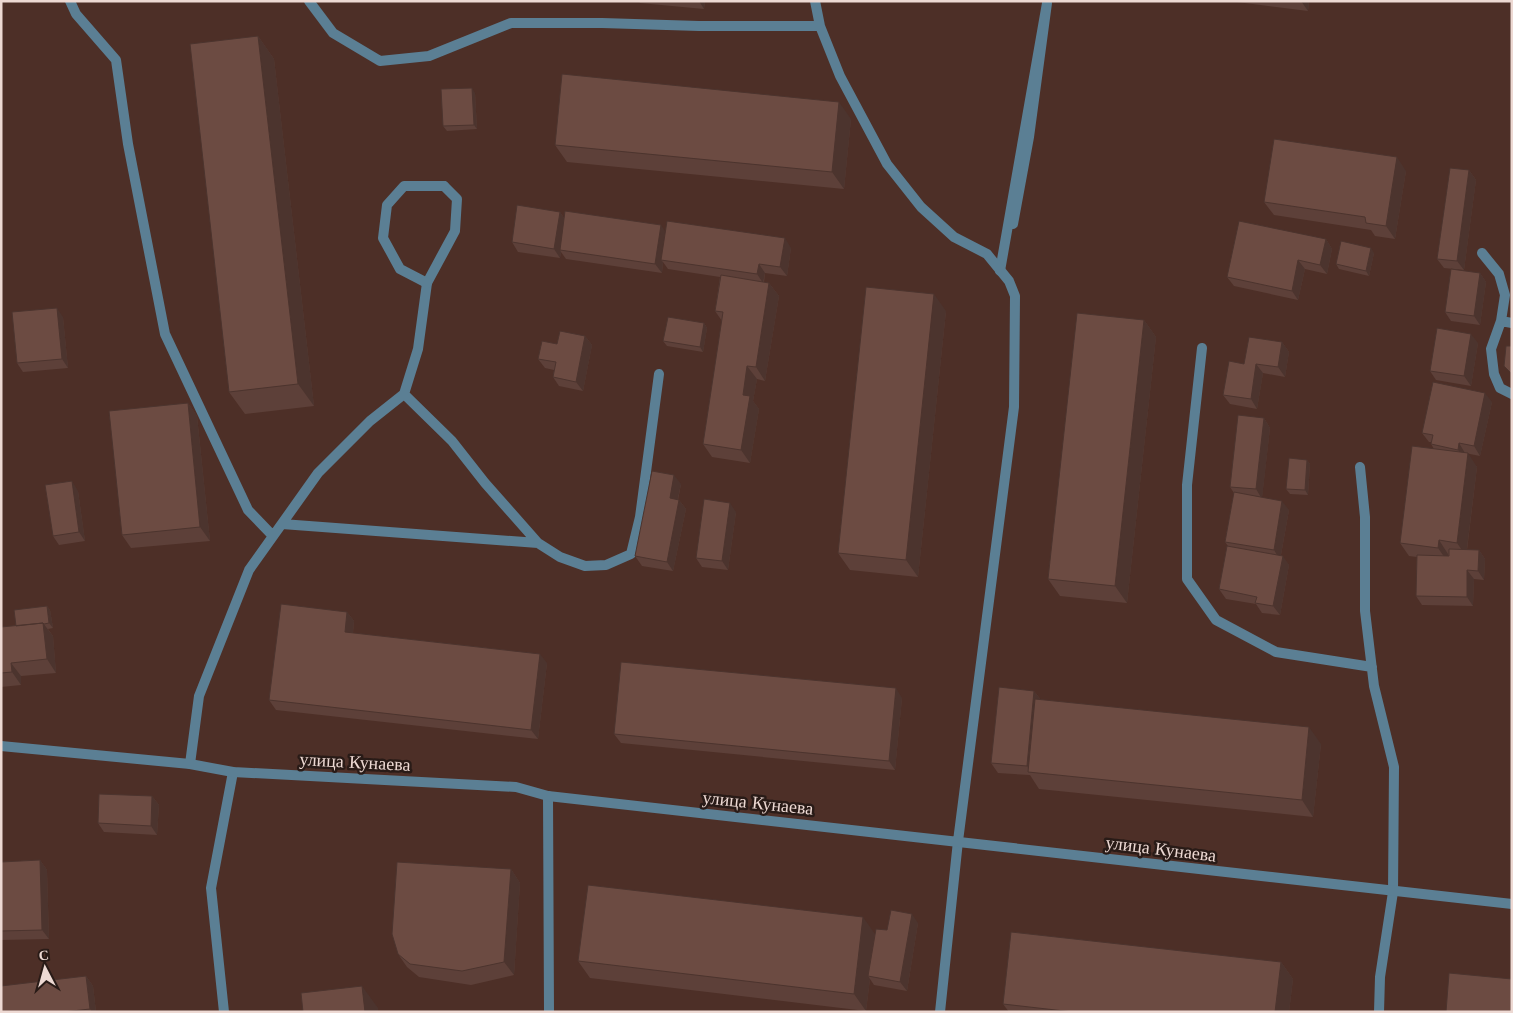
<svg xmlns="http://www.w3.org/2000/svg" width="1513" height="1013" font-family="'Libre Baskerville',serif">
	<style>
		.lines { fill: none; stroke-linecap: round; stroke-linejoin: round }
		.lane { stroke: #5b7f94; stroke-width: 10 }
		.street { stroke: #5b7f94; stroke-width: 10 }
		.wall { fill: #5d4039 }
		.shaded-wall { fill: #4c342e }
		.building { fill: #6c4b42; stroke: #4c342e }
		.labels { text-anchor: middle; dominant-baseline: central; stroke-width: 5; stroke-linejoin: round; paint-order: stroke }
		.street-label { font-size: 18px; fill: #edd9d3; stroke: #291b17 }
	</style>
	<rect width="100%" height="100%" fill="#4d2f27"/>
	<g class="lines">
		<path class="lane" d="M70,1L76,14L116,60L128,144L165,334L248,510L273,536
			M1482,253L1499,274L1505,295L1501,321L1491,349L1494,374L1500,388L1512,394
			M1000,271L1047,3L1029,137L1013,224
			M1501,321L1512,323
			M1202,348L1187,485V579L1216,620L1276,652L1372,667
			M404,394L452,441L485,483L538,543L560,557L585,566L606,565L631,554L640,517L659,374
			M1360,467L1365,517V611L1374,686L1394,767L1393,892L1380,977L1379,1012
			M282,524L538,543
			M190,764L199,696L249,570L318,473L370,421L404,394L418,349L427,283L455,231L457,199L444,186
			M548,796L549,1012
			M224,1012L211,888L233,772
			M940,1012L958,841"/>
		<path class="street" d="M309,1L333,33L380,61L429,56L511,23H602L699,26H820
			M815,1L820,26L840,76L887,164L921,207L954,237L987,254L1009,281L1015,296L1014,407L958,841
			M427,283L400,269L383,238L387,205L404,186H444
			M1,746L190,764L233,772L516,787L548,796L1512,904"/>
	</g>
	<path class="wall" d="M639,1H705L704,9L640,3Z
		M1229,1H1309L1308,11Z
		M258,36L274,59L314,406L245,414L229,392Z
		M475,93L477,129L447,131L443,126Z
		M851,119L844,189L567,162L555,145Z
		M1469,170L1476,180L1464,270L1444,268L1437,259Z
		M1406,171L1395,239L1375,236L1371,230L1274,215L1264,202Z
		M560,212L564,218L791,248L787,276L765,273L764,282L769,283L779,296L765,381L757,379L753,401L759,409L750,463L712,457L703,444L722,321L715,311L720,277L668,269L663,262L662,273L566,259L561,252L560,258L518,252L512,242Z
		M1326,239L1332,249L1327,274L1305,269L1298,300L1234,286L1227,277Z
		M1374,253L1369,276L1339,269L1336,264Z
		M1480,273L1486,282L1480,325L1451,321L1445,312Z
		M946,311L918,577L850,570L838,553Z
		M63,317L68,368L23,372L17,363Z
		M1144,320L1156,337L1127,603L1060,596L1048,579Z
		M704,323L707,328L703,352L667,346L663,341Z
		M585,336L592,345L583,391L559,386L553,377L554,370L545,368L538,359L557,344Z
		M1282,342L1289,352L1285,377L1263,373L1257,409L1230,404L1223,395L1244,364Z
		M1478,343L1471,386L1436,380L1430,371Z
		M1492,402L1480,456L1465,453L1477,467L1467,550H1479L1485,559L1484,580L1474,579L1473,606L1422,605L1416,596L1417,557L1409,556L1400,543L1434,449L1431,444V442H1429L1422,433Z
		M188,403L197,416L210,541L131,548L122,535Z
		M1264,418L1270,428L1262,497L1289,510L1281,555L1289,565L1280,615L1262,613L1256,604L1226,599L1219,589L1228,546L1225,542L1234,493L1230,487Z
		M1307,460L1310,464L1308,495L1290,494L1286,489Z
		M681,484L678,500H679L686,509L673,571L642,566L635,556Z
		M78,491L85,541L59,545L53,536Z
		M736,512L728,570L702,567L696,558Z
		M47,606L50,610L53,628L48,629L53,636L56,673L21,676V685L1,687V627L16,626Z
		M347,612L354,621L353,633L547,663L538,739L276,710L269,700Z
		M1034,691L1041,700L1321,744L1313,817L1039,789L1030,775L998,773L991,763Z
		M902,698L895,770L621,743L614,734Z
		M152,796L159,805L157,835L104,832L98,823Z
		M40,860L47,870L49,939L1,940V862Z
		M511,869L520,883L514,975L471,985L419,977L407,967L398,954Z
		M918,923L907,991L874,985L870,979L866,1011L590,978L578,961L875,934Z
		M1281,962L1293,979L1289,1012H1009L1003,1004Z
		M86,976L93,986L96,1012H1Z"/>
	<path class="shaded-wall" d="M699,1H705L704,9Z
		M1301,1H1309L1308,11Z
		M258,36L274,59L314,406L298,384Z
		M472,88L475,93L477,129L474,125Z
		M839,102L851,119L844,189L832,172Z
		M1397,157L1406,171L1395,239L1386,226Z
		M1469,170L1476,180L1464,270L1457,261Z
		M560,212L566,221L560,250L561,252L560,258L554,249Z
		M661,225L667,234L661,260L663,262L662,273L655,264Z
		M785,238L791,248L787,276L780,267Z
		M1326,239L1332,249L1327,274L1320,265Z
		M1371,248L1374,253L1369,276L1366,271Z
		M1298,260L1305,269L1298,300L1292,291Z
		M759,264L765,273L763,283L757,274Z
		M1480,273L1486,282L1480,325L1474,316Z
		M769,283L779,296L765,381L756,367Z
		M934,294L946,311L918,577L906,560Z
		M57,308L63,317L68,368L62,359Z
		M1144,320L1156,337L1127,603L1115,586Z
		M704,323L707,328L703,352L700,347Z
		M1471,334L1478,343L1471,386L1464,376Z
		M585,336L592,345L583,391L576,382Z
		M1282,342L1289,352L1285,377L1278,367Z
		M1256,364L1263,373L1257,409L1251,399Z
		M747,366L757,379L753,401L759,409L750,463L741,450L743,395Z
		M1485,393L1492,402L1480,456L1474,446Z
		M188,403L197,416L210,541L200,527Z
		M1264,418L1270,428L1262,499L1256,489Z
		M1459,443L1465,453L1464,459L1458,450Z
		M1468,453L1477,467L1466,556L1457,543Z
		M1307,460L1310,464L1308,495L1305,490Z
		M674,475L681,484L676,507L670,498Z
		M72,481L78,491L85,541L79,532Z
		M679,500L686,509L673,571L667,562Z
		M1282,501L1289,510L1280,560L1274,550Z
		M730,503L736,512L728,570L722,561Z
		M1439,540L1448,554L1447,561L1438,548Z
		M1479,550L1485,559L1484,580L1478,571Z
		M1283,556L1289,565L1280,615L1273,606Z
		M1467,570L1474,579L1473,606L1467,597Z
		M47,606L50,610L53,628L49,623Z
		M347,612L354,621L352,641L345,632Z
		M43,623L53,636L56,673L47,659Z
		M540,654L547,663L538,739L531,730Z
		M11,663L21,676V685L12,672Z
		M896,688L902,698L895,770L889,761Z
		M1034,691L1041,700L1031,772L1027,766Z
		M1309,727L1321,744L1313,817L1302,800Z
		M152,796L159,805L157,835L151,826Z
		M40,860L47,870L49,939L42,930Z
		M511,869L520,883L514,975L504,962Z
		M912,914L918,923L907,991L900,982Z
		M863,917L875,934L868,976L870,979L866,1011L854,994Z
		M1281,962L1293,979L1289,1012H1275Z
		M86,976L93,986L96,1012H92L90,1009Z
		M362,986L378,1008V1012H365Z"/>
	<path class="building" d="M258,36L298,384L229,392L190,44Z
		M562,74L839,102L832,172L555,145Z
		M472,88L474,125L443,126L441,89Z
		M1274,139L1397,157L1386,226L1366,223L1365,217L1264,202Z
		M1450,168L1469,170L1457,261L1437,259Z
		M517,205L560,212L554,249L512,242Z
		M565,211L661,225L655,264L560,250Z
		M667,221L785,238L780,267L759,264L757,274L661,260Z
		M1239,221L1326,239L1320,265L1298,260L1292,291L1227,277Z
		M1341,241L1371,248L1366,271L1336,264Z
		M1451,269L1480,273L1474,316L1445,312Z
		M721,275L769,283L756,367L747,366L743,395L750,396L741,450L703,444L723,312L715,311Z
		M866,287L934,294L906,560L838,553Z
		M57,308L62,359L17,363L12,312Z
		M1077,313L1144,320L1115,586L1048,579Z
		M668,317L704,323L700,347L663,341Z
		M1437,328L1471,334L1464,376L1430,371Z
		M560,331L585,336L576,382L553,377L556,362L538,359L542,341L557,344Z
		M1249,337L1282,342L1278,367L1256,364L1251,399L1223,395L1229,361L1244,364Z
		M1506,346H1512V374L1504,366Z
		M1433,382L1485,393L1474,446L1459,443L1458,450L1431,444L1433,435L1422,433Z
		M188,403L200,527L122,535L109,411Z
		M1238,415L1264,418L1256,489L1230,487Z
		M1412,446L1468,453L1457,543L1439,540L1438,548L1400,543Z
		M1289,458L1307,460L1305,490L1286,489Z
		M652,471L674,475L670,498L679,500L667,562L635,556Z
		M72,481L79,532L53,536L45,485Z
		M1234,492L1282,501L1274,550L1225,542Z
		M704,499L730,503L722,561L696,558Z
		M1227,546L1283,556L1273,606L1255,603L1257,597L1219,589Z
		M1449,549L1479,550L1478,571L1467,570V597L1416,596L1417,555L1449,556Z
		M281,604L347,612L345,632L540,654L531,730L269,700Z
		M47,606L49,623L44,624L43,623L16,626L14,610Z
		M43,623L47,659L11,663L12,672L1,673V627Z
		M621,662L896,688L889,761L614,734Z
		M999,687L1034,691L1027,766L991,763Z
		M1035,699L1309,727L1302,800L1028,772Z
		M99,794L152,796L151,826L98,823Z
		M40,860L42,930L1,931V862Z
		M397,862L511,869L504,962L462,971L410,964L398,954L392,934Z
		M588,885L863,917L854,994L578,961Z
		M891,910L912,914L900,982L868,976L876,929L887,930Z
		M1011,932L1281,962L1275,1012H1073L1003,1004Z
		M1449,973L1512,979V1012H1446Z
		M86,976L90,1009L63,1012H1V986Z
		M362,986L365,1012H303L301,993Z"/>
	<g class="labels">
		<g class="street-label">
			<text transform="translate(355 762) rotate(3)">улица Кунаева</text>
			<text transform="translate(758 803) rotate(6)">улица Кунаева</text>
			<text transform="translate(1161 849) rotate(7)">улица Кунаева</text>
		</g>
	</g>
	<rect width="1513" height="1013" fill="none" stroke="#edd9d3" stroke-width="5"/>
	<g transform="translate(45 968) rotate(354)" stroke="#291b17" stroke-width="4" paint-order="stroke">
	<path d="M0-4L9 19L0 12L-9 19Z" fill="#edd9d3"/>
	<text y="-8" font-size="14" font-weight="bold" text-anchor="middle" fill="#edd9d3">С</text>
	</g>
</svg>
